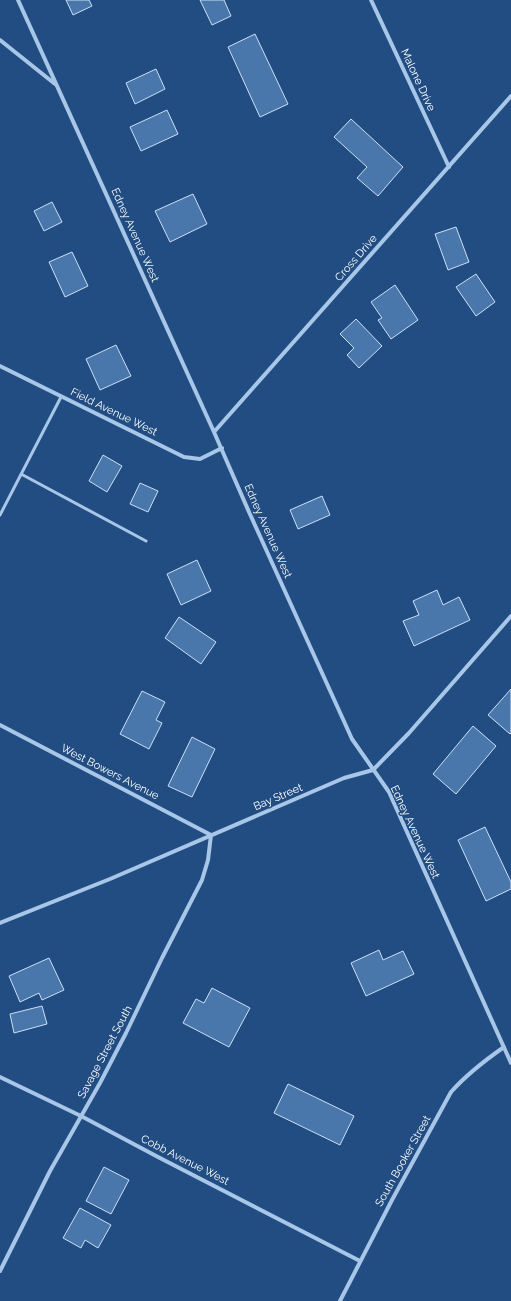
<svg xmlns="http://www.w3.org/2000/svg" width="511" height="1301" font-family="Raleway,sans-serif">
	<style>
		.building { fill: #4977ab; stroke: #cbe0f6 }
		.lines { fill: none; stroke-linecap: round; stroke-linejoin: round }
		.service { stroke: #a7c6e8; stroke-width: 3 }
		.minor { stroke: #a7c6e8; stroke-width: 4 }
		.labels { text-anchor: middle; dominant-baseline: central; stroke-width: 3; stroke-linejoin: round; paint-order: stroke }
		.street-label { font-size: 11px; fill: #fff; stroke: #214d82 }
	</style>
	<rect width="100%" height="100%" fill="#214d82"/>
	<path class="building" d="M66,0H89L92,6L73,15Z
		M200,0H224L231,16L212,25Z
		M255,34L288,104L260,117L228,47Z
		M156,69L165,89L135,104L126,83Z
		M167,110L178,134L141,151L130,127Z
		M351,119L403,167L378,196L357,178L367,167L334,137Z
		M193,194L207,224L170,242L155,211Z
		M52,202L62,222L44,231L34,211Z
		M456,227L469,262L448,270L435,234Z
		M72,252L88,286L65,297L49,262Z
		M476,274L495,302L476,316L456,287Z
		M395,285L418,320L391,339L378,320L382,318L371,302Z
		M356,319L382,346L359,368L347,355L354,348L340,334Z
		M116,345L131,376L100,390L86,359Z
		M103,455L122,466L107,492L89,481Z
		M140,483L158,491L148,512L130,504Z
		M322,496L330,515L298,529L290,510Z
		M197,560L211,591L181,605L167,574Z
		M437,590L443,605L459,597L470,620L414,646L403,621L419,615L413,601Z
		M179,617L216,642L201,664L165,638Z
		M511,689V733L510,734L488,715Z
		M142,691L165,702L156,720L162,723L149,749L120,734Z
		M473,726L496,746L456,794L433,774Z
		M192,737L215,749L192,797L168,786Z
		M485,827L511,882V889L486,901L458,840Z
		M379,950L383,960L403,951L414,974L366,996L351,963Z
		M49,958L64,990L42,1000L39,993L20,1002L9,976Z
		M212,988L250,1008L229,1047L183,1023L196,999L204,1003Z
		M42,1006L47,1024L14,1033L10,1014Z
		M288,1084L354,1116L340,1145L274,1113Z
		M104,1167L129,1180L111,1214L86,1201Z
		M80,1208L111,1225L98,1248L85,1240L81,1248L63,1238Z"/>
	<g class="lines">
		<path class="service" d="M21,474L146,541
			M0,515L61,397"/>
		<path class="minor" d="M18,0L214,432L249,512L352,739L389,792L511,1063
			M371,0L449,167
			M0,40L55,84
			M0,366L184,457L200,459L222,448
			M214,432L511,96
			M0,725L211,835L208,860L202,880L162,958L126,1033L100,1083L50,1171L0,1271
			M0,923L110,879L344,778L373,770L409,733L511,616
			M0,1077L81,1116L158,1157L360,1261
			M340,1301L392,1200L451,1092C467,1074 484,1061 504,1047"/>
	</g>
	<g class="labels">
		<g class="street-label">
			<text transform="translate(418 80) rotate(65)">Malone Drive</text>
			<text transform="translate(135 235) rotate(66)">Edney Avenue West</text>
			<text transform="translate(356 258) rotate(-49)">Cross Drive</text>
			<text transform="translate(114 412) rotate(26)">Field Avenue West</text>
			<text transform="translate(268 531) rotate(66)">Edney Avenue West</text>
			<text transform="translate(110 772) rotate(27)">West Bowers Avenue</text>
			<text transform="translate(278 797) rotate(-23)">Bay Street</text>
			<text transform="translate(415 832) rotate(65)">Edney Avenue West</text>
			<text transform="translate(105 1052) rotate(-62)">Savage Street South</text>
			<text transform="translate(185 1160) rotate(27)">Cobb Avenue West</text>
			<text transform="translate(403 1161) rotate(-61)">South Booker Street</text>
		</g>
	</g>
</svg>
